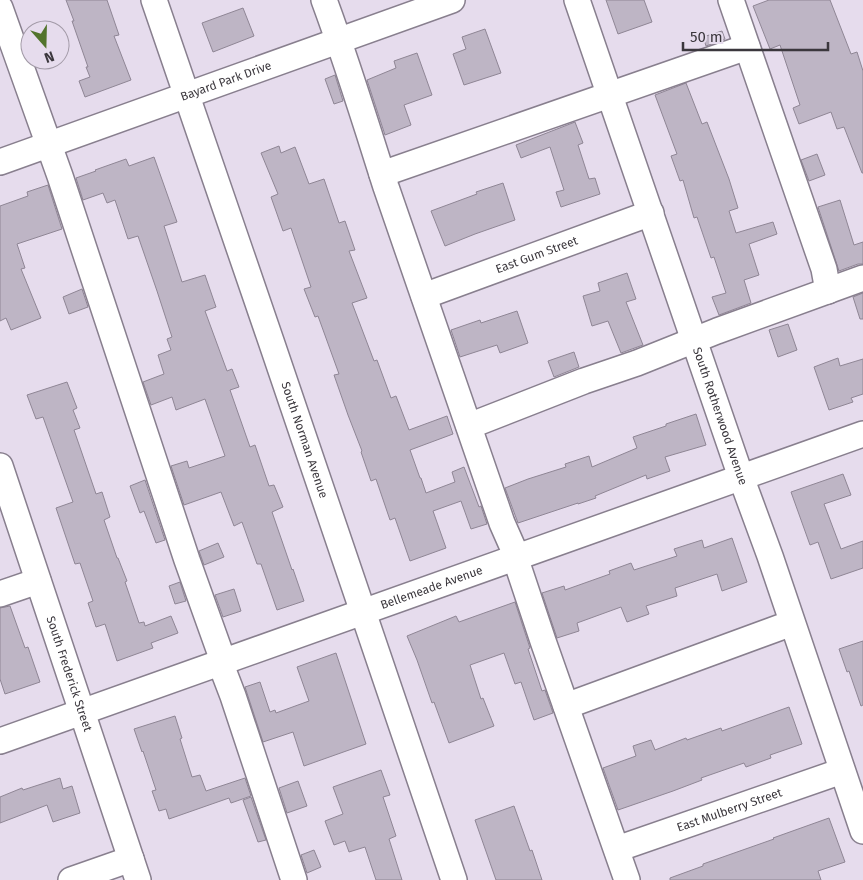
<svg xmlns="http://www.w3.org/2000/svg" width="863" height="880" font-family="'Fira Sans',sans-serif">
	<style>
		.building { fill: #beb5c5; stroke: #8f8695 }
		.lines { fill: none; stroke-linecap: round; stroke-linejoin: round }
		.minor-casing { stroke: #887f8e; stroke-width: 28 }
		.minor { stroke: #fff; stroke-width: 25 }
		.labels { text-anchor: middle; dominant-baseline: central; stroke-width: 4; stroke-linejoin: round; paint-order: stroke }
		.street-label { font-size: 12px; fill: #3b373d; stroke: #e6dced }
	</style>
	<rect width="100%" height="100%" fill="#e6dced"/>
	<path class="building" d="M66,0H107L119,35L114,36L131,80L85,97L79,81L90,77L86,67H88L72,21H74Z
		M606,0H644L652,22L618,34Z
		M769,0H830L851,54L857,52L863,71V173H862L844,127L837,129L831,112L799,124L793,108L800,105L780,45L770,49L753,6Z
		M243,8L254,36L213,52L202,23Z
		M485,29L501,73L464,85L453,54L466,49L462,37Z
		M722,31L725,39L706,46L703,37Z
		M417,53L432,95L404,105L411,125L385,135L367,80L396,68L394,61Z
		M335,75L343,101L334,104L325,79Z
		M686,83L702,124L707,122L729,179L738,208L729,211L736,233L773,222L777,234L749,244L759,275L744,280L751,303L719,315L712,297L726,293L714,257L711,258L697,217L694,218L683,180L680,181L671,156L677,154L655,95Z
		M575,122L583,143L578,145L589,179L595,178L600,194L561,207L556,192L564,190L550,147L521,158L516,145Z
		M279,146L281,153L295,147L309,184L324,179L339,223L345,221L355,250L349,251L367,298L352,303L374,361L377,360L391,398L396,396L409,430L447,416L453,434L410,450L420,478H421L426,493L455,482L452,472L464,467L479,507L481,506L487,524L471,529L461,501L433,511L446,548L410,561L395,518L390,520L376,479L371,481L361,452L362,451L348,415L334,375L339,374L318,316L315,317L304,289L311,287L291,228L283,231L271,197L278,194L261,153Z
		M817,154L825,175L809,181L801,160Z
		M154,157L177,222L164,226L182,282L205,275L216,307L205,311L227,371L232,369L239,387L230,390L250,447L255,445L269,486L274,485L283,507L272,512L292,570L293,569L304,601L277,610L261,564H257L242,522L234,526L221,492L184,505L171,466L187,461L189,468L225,456L205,399L176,410L172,397L151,405L143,382L164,374L158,355L171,350L167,339L172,337L157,291L138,236L128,239L115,200L107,203L103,193L83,200L76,178L96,171L95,170L126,159L129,166Z
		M503,183L515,220L475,234L445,246L431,211L477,194L476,192Z
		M48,185L62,229L17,244L25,268L21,269L41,318L11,330L6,318L0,321V206L28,196L27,192Z
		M840,200L854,245L863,242V264H858L839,271L818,207Z
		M627,273L636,299L626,302L643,345L621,353L608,321L592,326L583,296L600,291L598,283Z
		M82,289L88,307L69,314L63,297Z
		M863,293V319H860L853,297Z
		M517,311L528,343L500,353L497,345L460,357L451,330L480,320L481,323Z
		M788,324L797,350L778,357L769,330Z
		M574,352L579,367L554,377L548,361Z
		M838,358L840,366L863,359V394L851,398L853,402L829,410L814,367Z
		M67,382L77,408L73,410L80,428L74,430L96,494L102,492L110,517L104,520L117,558H118L127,581L125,582L139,623L144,622L145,626L171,616L178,633L151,643L153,648L117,661L105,624L96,627L88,603L93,601L80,563L75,564L56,508L73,502L43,417L36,419L27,395Z
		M696,414L706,445L665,457L670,471L647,479L646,475L595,496L596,498L578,504V503L518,523L505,488L528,479L566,467L565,464L589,456L592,467L637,448L633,437L666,426V424Z
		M843,474L851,495L824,504L841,549L863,541V568L831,579L818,542L810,545L791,492Z
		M145,480L165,540L156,543L144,511L140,513L130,486Z
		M732,538L747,582L722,591L717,574L675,588L677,596L646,606L649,614L627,622L621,607L577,623L579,631L557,638L542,593L564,586L565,590L610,574L609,571L631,563L634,570L677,556L674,549L702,540L704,548Z
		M218,543L224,557L204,565L199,551Z
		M180,582L186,601L175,604L169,586Z
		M234,589L241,611L223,617L215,595Z
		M515,602L530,648L528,649L542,691L545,690L553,713L534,720L521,682L515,684L504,653L470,665L481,699L483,698L494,726L449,743L434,702L432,703L417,660L407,636L456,616L459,622Z
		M10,606L25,648L28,647L40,682L5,694L0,679V608Z
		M863,641V705L861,706L849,671L847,672L839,649Z
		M336,653L366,744L304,766L293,732L263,742L245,687L260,682L270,712L275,710L276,713L309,701L297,667Z
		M789,707L802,744L770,755L771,758L746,767L744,763L701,778L702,780L673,791L618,810L603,768L636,756L633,746L651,740L655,750L686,738L687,740L721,728L722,731Z
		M175,716L182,738L180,739L192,777L200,775L206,791L245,778L251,796L231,803L229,798L169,819L166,809L159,811L152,791L156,790L143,751L142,752L134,729Z
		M381,770L390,795L383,797L396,836L389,839L402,880H376L365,847L349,852L345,841L334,845L325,821L343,814L333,787Z
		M60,778L63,789L72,786L80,813L53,822L47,805L0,823V797L22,788L23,790Z
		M298,781L307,806L287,813L279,788Z
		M251,797L266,840L258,842L243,800Z
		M514,806L530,851L532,850L542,880H496L475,820Z
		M829,818L845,862L818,871L821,880H670V878L703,866V864L774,839L773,838Z
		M314,850L321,867L307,873L301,855Z"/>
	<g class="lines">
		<g class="minor-casing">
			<g id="minor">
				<path id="s1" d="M154,0L271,341L454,880"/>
				<path d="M324,0C347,62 366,124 386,187C424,299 464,411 502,523L517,557V563L543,641L627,880"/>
				<path id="s2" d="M577,0L741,477L770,556L863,831"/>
				<path d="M731,0L824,269L828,291"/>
				<path d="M0,8L60,176L187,560L221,655L220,662L233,696L294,880"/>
				<path id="s3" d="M0,162L452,0"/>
				<path d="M382,174L747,47"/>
				<path id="s4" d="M424,296L651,213"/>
				<path d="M469,426L584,381L637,363L717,331L863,278"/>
				<path id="s5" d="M0,466L138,880"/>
				<path d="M0,594L38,581"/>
				<path d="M566,706L792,623"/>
				<path id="s6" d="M0,741L863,434"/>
				<path id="s7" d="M617,849L842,771"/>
				<path d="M71,880L131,859"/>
			</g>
		</g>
		<use href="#minor" class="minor"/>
	</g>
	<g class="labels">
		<g class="street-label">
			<text stroke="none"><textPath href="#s3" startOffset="240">Bayard Park Drive</textPath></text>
			<text stroke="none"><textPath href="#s4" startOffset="120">East Gum Street</textPath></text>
			<text stroke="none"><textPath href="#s2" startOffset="440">South Rotherwood Avenue</textPath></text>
			<text stroke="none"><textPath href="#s1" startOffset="465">South Norman Avenue</textPath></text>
			<text stroke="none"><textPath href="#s6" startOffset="458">Bellemeade Avenue</textPath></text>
			<text stroke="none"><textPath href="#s5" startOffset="219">South Frederick Street</textPath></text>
			<text stroke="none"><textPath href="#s7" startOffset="119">East Mulberry Street</textPath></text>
		</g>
	</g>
	<g transform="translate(45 45) rotate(160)"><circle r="24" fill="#e6dced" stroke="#a29aa7"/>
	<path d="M0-4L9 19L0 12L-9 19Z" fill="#52742c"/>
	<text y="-8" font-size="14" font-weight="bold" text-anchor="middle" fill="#3b373d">N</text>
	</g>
	<path d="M683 42v8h145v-8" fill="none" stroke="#3b373d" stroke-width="2.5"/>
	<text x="690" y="42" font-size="15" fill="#3b373d" stroke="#e6dced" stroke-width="4" paint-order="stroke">50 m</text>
</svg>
